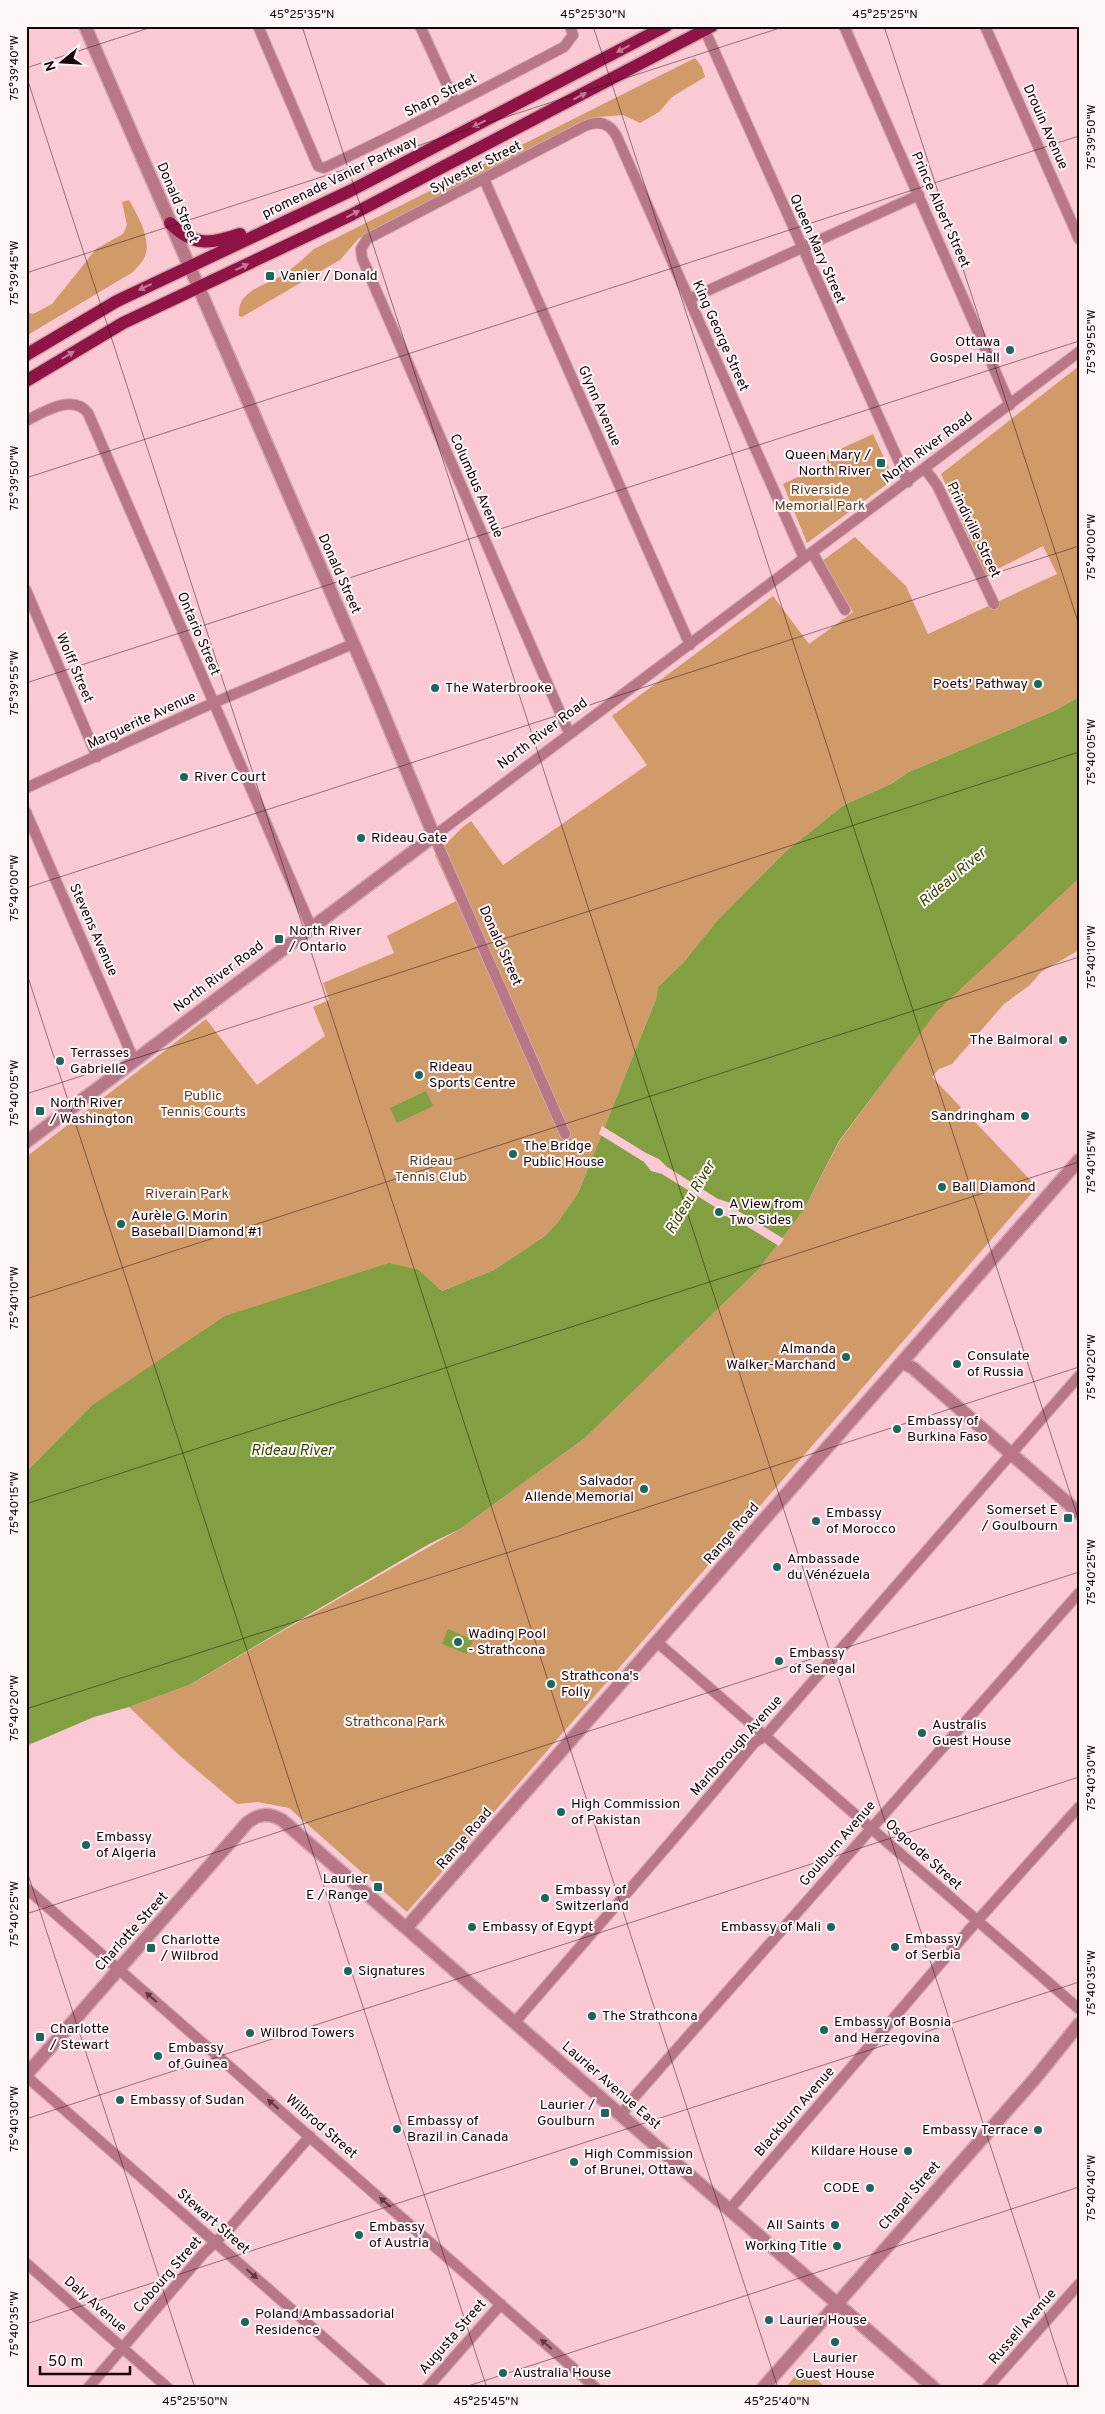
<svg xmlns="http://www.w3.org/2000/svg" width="1105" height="2414" font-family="Overpass,sans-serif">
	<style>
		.green { fill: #d09b69 }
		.water { fill: #829f41 }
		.pier { fill: #fac9d3 }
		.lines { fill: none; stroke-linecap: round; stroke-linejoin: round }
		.minor-casing { stroke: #d1a6af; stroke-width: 12 }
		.tertiary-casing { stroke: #d1a6af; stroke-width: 15 }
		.primary-casing { stroke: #d1a6af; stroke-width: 15 }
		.minor { stroke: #b87787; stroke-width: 10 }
		.tertiary { stroke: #b87787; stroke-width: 12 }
		.primary { stroke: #8f1445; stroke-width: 12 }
		.oneway { fill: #c17a96 }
		.oneway2 { fill: #603842 }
		.ticks { fill: none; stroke: #18050a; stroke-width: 1; stroke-opacity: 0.45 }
		.poi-dot { fill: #1c665d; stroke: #fef7f8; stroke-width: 2 }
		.labels { text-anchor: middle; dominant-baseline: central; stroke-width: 4; stroke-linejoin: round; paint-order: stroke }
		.street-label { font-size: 14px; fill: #18050a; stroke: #fef7f8 }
		.poi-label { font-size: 14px; fill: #18050a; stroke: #fef7f8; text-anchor: start }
		.park-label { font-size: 14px; fill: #5d3e1f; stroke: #fef7f8 }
		.water-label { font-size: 15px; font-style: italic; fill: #364800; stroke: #fef7f8 }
		.neatline { fill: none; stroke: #18050a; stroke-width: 2 }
		.ticks-label { font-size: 12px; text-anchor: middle; fill: #18050a }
	</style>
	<rect width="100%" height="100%" fill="#fac9d3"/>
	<path class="green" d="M695,58L702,67L705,77L672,97L659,112L640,123L623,115L598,117L359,238L340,260L242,317L239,316C236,288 271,285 287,272C297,265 305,257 314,249Z
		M129,200C137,214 152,240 145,256C143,262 137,267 133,272L26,336V312L33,314L52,304L96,249L123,234L127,225L122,202Z
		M1079,366V697L1054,711L909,772L891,784L844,805L785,852L716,922L683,963L658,987L656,999L578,1193L558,1222L545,1236L494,1270L442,1291L419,1270L91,1406L26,1472V1157L206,1019L257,1085L325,1036L313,1007L329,1000L323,983L394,953L387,936L456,901L435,855C449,843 456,831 471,821L503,865L647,765L612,716L773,596L809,644L853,612L822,561L855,537L906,586L928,634L1057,574L1043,546L986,575L941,474Z
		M873,434L894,479L807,543L783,484L828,463L825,456Z
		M1079,878V950L1041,972L1030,985L1004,1004L952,1064L939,1069L932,1077L1037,1187L407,1912L289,1808L258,1802L237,1804L179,1755L129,1707L189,1685L460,1529L586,1437L758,1270L803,1211L839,1142L908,1049L914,1034L964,981Z
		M803,2367L826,2388H785Z"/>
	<path class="water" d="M1079,697V878L937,1011L839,1141L803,1211L758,1270L586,1437L460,1529L429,1544L189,1685L129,1707L94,1717L26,1746V1472L91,1406L225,1316L389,1263L419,1270L442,1291L494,1270L545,1236L558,1222L578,1193L656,999L658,987L683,963L716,922L785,852L844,805L891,784L909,772L1054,711Z
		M426,1091L433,1106L397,1123L390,1108Z
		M448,1629L473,1640L467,1654L442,1644Z"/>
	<path class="pier" d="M602,1126L646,1153L659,1159L667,1167L718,1199L731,1203L737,1210L784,1239L779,1246L733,1218L721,1215L715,1207L662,1174L651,1171L644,1162L599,1134Z"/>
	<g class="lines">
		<g class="minor-casing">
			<path id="minor" d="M258,26L318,166L324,168C405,130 484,89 564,47L573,35L570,26
				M420,26L455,102
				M703,26L908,482
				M844,26L1010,405
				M985,26L1079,239
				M484,179L690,645
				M689,299L919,195
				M26,421C43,412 73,393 88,413L311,927
				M925,469L937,485L994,604
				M812,552L845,610
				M26,590L97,757
				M569,733L362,258L361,249L367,239L585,126C599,120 610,123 617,137L804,558
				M26,788L213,703L353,644
				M26,812L134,1060
				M565,1134L434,836L1079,352
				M658,1643L1079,2009
				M26,1888L596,2388
				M515,2022C595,1929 676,1838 754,1743L766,1735L1079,1376
				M26,2076L381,2388
				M622,2115L630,2102L1079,1593
				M730,2209L970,1929L1079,1807
				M26,2263L168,2388
				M88,2388L203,2254L229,2229L310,2136
				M427,2388L501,2304
				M987,2388L1079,2284"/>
		</g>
		<g class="tertiary-casing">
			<path id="tertiary" d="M26,1142L434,836L371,684L85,26
				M903,1363L913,1368L1079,1513
				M407,1927L1079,1160
				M26,2075L247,1823C259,1813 269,1813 282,1820L934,2388
				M763,2388L1038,2075L1079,2024"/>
		</g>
		<g class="primary-casing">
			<path id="primary" d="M170,223C193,247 211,244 240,234
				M26,355L117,301L350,191L666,26
				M26,381L123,323L351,215L712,26"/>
		</g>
		<use href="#minor" class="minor"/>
		<use href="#tertiary" class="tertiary"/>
		<use href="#primary" class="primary"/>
	</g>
	<defs><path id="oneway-solid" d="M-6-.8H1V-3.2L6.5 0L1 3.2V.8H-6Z" transform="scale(1.25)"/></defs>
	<g class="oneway">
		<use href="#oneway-solid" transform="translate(623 49) rotate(152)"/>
		<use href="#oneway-solid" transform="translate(580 96) rotate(-28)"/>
		<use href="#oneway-solid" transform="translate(479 124) rotate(152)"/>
		<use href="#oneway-solid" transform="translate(353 214) rotate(-27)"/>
		<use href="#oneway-solid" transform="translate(242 267) rotate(-25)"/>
		<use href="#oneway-solid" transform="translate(145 287) rotate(155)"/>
		<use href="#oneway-solid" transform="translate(68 355) rotate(-32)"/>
	</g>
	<g class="oneway2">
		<use href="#oneway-solid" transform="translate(151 1997) rotate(-139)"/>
		<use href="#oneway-solid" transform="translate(273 2104) rotate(-139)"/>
		<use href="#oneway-solid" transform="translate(385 2202) rotate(-139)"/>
		<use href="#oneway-solid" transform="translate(252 2274) rotate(41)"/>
		<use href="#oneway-solid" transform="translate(546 2344) rotate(-139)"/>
	</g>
	<path class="ticks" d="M302,26L1069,2388M593,26L1079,1521M884,26L1079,625M26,68L155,26M26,75L778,2388M26,273L786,26M26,478L1079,136M26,683L1079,341M26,888L1079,546M26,971L487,2388M26,1094L1079,752M26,1299L1079,957M26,1504L1079,1162M26,1709L1079,1367M26,1868L195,2388M26,1914L1079,1572M26,2119L1079,1777M26,2324L1079,1982M462,2388L1079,2187"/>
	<g class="poi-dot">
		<rect x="265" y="271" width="10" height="10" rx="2.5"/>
		<circle cx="1010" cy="350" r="5"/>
		<rect x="876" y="458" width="10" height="10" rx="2.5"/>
		<circle cx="1038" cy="684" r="5"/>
		<circle cx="435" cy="688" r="5"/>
		<circle cx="184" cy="777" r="5"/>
		<circle cx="361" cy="838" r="5"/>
		<rect x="274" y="934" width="10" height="10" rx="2.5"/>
		<circle cx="1063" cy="1040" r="5"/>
		<circle cx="60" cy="1061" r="5"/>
		<circle cx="419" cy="1075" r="5"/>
		<rect x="35" y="1106" width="10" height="10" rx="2.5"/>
		<circle cx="1025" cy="1116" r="5"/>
		<circle cx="513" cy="1154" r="5"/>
		<circle cx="942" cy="1187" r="5"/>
		<circle cx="719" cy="1212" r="5"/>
		<circle cx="121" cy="1224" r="5"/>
		<circle cx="846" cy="1357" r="5"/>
		<circle cx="957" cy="1364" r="5"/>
		<circle cx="897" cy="1429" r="5"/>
		<circle cx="644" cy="1489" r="5"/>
		<rect x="1063" y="1513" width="10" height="10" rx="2.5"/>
		<circle cx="816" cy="1521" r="5"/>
		<circle cx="777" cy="1567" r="5"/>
		<circle cx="458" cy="1642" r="5"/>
		<circle cx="779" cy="1661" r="5"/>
		<circle cx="551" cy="1684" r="5"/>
		<circle cx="922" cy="1733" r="5"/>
		<circle cx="561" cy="1812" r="5"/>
		<circle cx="86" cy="1845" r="5"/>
		<rect x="373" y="1882" width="10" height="10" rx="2.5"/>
		<circle cx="545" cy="1898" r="5"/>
		<circle cx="472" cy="1927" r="5"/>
		<circle cx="831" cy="1927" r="5"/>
		<circle cx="895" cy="1947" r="5"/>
		<rect x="146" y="1943" width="10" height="10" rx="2.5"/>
		<circle cx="348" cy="1971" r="5"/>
		<circle cx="592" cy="2016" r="5"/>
		<circle cx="824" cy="2030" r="5"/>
		<circle cx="250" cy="2033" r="5"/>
		<rect x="35" y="2032" width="10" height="10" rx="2.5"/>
		<circle cx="158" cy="2056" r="5"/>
		<circle cx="120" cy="2100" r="5"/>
		<rect x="600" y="2108" width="10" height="10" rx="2.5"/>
		<circle cx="397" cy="2129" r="5"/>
		<circle cx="1038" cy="2130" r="5"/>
		<circle cx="908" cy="2151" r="5"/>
		<circle cx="574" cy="2162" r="5"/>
		<circle cx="870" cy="2188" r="5"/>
		<circle cx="835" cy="2225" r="5"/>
		<circle cx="359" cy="2235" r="5"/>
		<circle cx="837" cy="2246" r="5"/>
		<circle cx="769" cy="2320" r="5"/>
		<circle cx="245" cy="2322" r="5"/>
		<circle cx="835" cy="2342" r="5"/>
		<circle cx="503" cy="2373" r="5"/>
	</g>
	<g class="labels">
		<g class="street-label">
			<text transform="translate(441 96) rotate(-27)">Sharp Street</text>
			<text transform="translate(1045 127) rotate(66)">Drouin Avenue</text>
			<text transform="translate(476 168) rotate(-27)">Sylvester Street</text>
			<text transform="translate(340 178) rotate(-26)">promenade Vanier Parkway</text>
			<text transform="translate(177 203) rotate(67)">Donald Street</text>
			<text transform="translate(940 210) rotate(66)">Prince Albert Street</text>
			<text transform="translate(817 249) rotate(66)">Queen Mary Street</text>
			<text transform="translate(720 336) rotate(66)">King George Street</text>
			<text transform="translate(599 406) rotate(66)">Glynn Avenue</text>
			<text transform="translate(928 448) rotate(-37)">North River Road</text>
			<text transform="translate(476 486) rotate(66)">Columbus Avenue</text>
			<text transform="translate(973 530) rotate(64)">Prindiville Street</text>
			<text transform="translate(339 574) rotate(66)">Donald Street</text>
			<text transform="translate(198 634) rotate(67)">Ontario Street</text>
			<text transform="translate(74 668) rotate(67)">Wolff Street</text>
			<text transform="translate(142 721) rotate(-25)">Marguerite Avenue</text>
			<text transform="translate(543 734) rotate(-37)">North River Road</text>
			<text transform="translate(93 930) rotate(66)">Stevens Avenue</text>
			<text transform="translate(500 946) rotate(66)">Donald Street</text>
			<text transform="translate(219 977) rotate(-37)">North River Road</text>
			<text transform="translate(732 1534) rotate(-49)">Range Road</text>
			<text transform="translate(737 1746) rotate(-48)">Marlborough Avenue</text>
			<text transform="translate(465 1839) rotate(-49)">Range Road</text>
			<text transform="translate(838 1844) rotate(-49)">Goulburn Avenue</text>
			<text transform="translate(923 1855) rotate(42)">Osgoode Street</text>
			<text transform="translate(132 1932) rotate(-48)">Charlotte Street</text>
			<text transform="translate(611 2086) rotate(41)">Laurier Avenue East</text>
			<text transform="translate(795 2112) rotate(-49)">Blackburn Avenue</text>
			<text transform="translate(321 2127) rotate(41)">Wilbrod Street</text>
			<text transform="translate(910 2196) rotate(-49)">Chapel Street</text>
			<text transform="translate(213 2222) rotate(41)">Stewart Street</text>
			<text transform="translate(168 2275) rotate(-49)">Cobourg Street</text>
			<text transform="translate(95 2305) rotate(41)">Daly Avenue</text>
			<text transform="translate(1023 2327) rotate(-49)">Russell Avenue</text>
			<text transform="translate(453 2337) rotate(-49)">Augusta Street</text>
		</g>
		<g class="poi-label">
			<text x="280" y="276">Vanier / Donald</text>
			<text x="1000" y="342" text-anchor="end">Ottawa<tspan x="1000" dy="16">Gospel Hall</tspan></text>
			<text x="871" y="455" text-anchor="end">Queen Mary /<tspan x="871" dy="16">North River</tspan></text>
			<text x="1028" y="684" text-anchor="end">Poets' Pathway</text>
			<text x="445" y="688">The Waterbrooke</text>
			<text x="194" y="777">River Court</text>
			<text x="371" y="838">Rideau Gate</text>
			<text x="289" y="931">North River<tspan x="289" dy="16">/ Ontario</tspan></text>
			<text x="1053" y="1040" text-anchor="end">The Balmoral</text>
			<text x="70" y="1053">Terrasses<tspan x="70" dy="16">Gabrielle</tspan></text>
			<text x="429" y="1067">Rideau<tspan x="429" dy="16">Sports Centre</tspan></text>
			<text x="50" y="1103">North River<tspan x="50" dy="16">/ Washington</tspan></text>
			<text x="1015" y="1116" text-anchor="end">Sandringham</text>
			<text x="523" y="1146">The Bridge<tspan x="523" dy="16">Public House</tspan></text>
			<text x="952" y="1187">Ball Diamond</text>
			<text x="729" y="1204">A View from<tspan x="729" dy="16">Two Sides</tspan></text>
			<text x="131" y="1216">Aurèle G. Morin<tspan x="131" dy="16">Baseball Diamond #1</tspan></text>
			<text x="836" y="1349" text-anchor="end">Almanda<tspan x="836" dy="16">Walker-Marchand</tspan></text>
			<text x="967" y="1356">Consulate<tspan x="967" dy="16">of Russia</tspan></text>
			<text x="907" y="1421">Embassy of<tspan x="907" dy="16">Burkina Faso</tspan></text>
			<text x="634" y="1481" text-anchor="end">Salvador<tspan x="634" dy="16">Allende Memorial</tspan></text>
			<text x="1058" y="1510" text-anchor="end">Somerset E<tspan x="1058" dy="16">/ Goulbourn</tspan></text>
			<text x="826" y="1513">Embassy<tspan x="826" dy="16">of Morocco</tspan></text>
			<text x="787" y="1559">Ambassade<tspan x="787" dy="16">du Vénézuela</tspan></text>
			<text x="468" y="1634">Wading Pool<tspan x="468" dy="16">- Strathcona</tspan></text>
			<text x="789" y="1653">Embassy<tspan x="789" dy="16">of Senegal</tspan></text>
			<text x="561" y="1676">Strathcona's<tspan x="561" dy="16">Folly</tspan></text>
			<text x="932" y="1725">Australis<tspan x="932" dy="16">Guest House</tspan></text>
			<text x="571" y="1804">High Commission<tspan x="571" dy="16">of Pakistan</tspan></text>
			<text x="96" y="1837">Embassy<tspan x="96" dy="16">of Algeria</tspan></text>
			<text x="368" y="1879" text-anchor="end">Laurier<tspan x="368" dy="16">E / Range</tspan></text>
			<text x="555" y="1890">Embassy of<tspan x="555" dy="16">Switzerland</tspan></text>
			<text x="482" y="1927">Embassy of Egypt</text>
			<text x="821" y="1927" text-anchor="end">Embassy of Mali</text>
			<text x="905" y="1939">Embassy<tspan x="905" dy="16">of Serbia</tspan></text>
			<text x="161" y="1940">Charlotte<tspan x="161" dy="16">/ Wilbrod</tspan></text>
			<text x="358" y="1971">Signatures</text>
			<text x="602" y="2016">The Strathcona</text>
			<text x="834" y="2022">Embassy of Bosnia<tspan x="834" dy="16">and Herzegovina</tspan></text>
			<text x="50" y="2029">Charlotte<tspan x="50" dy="16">/ Stewart</tspan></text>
			<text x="260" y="2033">Wilbrod Towers</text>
			<text x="168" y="2048">Embassy<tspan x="168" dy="16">of Guinea</tspan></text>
			<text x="130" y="2100">Embassy of Sudan</text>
			<text x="595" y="2105" text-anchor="end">Laurier /<tspan x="595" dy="16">Goulburn</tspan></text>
			<text x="407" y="2121">Embassy of<tspan x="407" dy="16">Brazil in Canada</tspan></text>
			<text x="1028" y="2130" text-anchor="end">Embassy Terrace</text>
			<text x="898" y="2151" text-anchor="end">Kildare House</text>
			<text x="584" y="2154">High Commission<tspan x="584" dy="16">of Brunei, Ottawa</tspan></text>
			<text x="860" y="2188" text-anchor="end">CODE</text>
			<text x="825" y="2225" text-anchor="end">All Saints</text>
			<text x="369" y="2227">Embassy<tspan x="369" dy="16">of Austria</tspan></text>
			<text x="827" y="2246" text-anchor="end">Working Title</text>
			<text x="255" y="2314">Poland Ambassadorial<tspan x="255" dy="16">Residence</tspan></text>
			<text x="779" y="2320">Laurier House</text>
			<text x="835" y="2358" text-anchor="middle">Laurier<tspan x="835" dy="16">Guest House</tspan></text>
			<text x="513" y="2373">Australia House</text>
		</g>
		<g class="park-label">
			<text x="820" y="490">Riverside<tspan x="820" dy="16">Memorial Park</tspan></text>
			<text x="203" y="1096">Public<tspan x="203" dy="16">Tennis Courts</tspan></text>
			<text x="431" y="1161">Rideau<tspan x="431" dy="16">Tennis Club</tspan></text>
			<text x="187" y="1194">Riverain Park</text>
			<text x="395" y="1722">Strathcona Park</text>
		</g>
		<g class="water-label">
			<text transform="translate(953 878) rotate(-40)">Rideau River</text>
			<text transform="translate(691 1198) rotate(-59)">Rideau River</text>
			<text x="292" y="1451">Rideau River</text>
		</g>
	</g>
	<rect width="1105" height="2414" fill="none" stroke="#fef7f8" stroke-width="55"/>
	<g transform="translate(62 62) rotate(252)" stroke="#fef7f8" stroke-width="4" paint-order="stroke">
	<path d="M0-4L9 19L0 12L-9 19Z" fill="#18050a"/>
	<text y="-8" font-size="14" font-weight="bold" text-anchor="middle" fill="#18050a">N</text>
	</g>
	<path d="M40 2366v8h90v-8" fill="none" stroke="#18050a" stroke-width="2.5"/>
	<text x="48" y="2366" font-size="15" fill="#18050a" stroke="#fef7f8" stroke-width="4" paint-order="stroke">50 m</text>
	<rect x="28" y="28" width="1050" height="2358" class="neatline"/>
	<g class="ticks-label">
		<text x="302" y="18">45°25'35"N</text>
		<text x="593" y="18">45°25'30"N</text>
		<text x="885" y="18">45°25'25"N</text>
		<text transform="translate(14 68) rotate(-90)" y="4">75°39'40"W</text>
		<text transform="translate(1091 137) rotate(-90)" y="4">75°39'50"W</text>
		<text transform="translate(14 273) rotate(-90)" y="4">75°39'45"W</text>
		<text transform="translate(1091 342) rotate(-90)" y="4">75°39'55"W</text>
		<text transform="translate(14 478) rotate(-90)" y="4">75°39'50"W</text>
		<text transform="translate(1091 547) rotate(-90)" y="4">75°40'00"W</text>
		<text transform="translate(14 683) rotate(-90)" y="4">75°39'55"W</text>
		<text transform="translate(1091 752) rotate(-90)" y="4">75°40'05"W</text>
		<text transform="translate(14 888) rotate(-90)" y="4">75°40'00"W</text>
		<text transform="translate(1091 957) rotate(-90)" y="4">75°40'10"W</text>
		<text transform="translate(14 1093) rotate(-90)" y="4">75°40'05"W</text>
		<text transform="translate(1091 1162) rotate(-90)" y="4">75°40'15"W</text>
		<text transform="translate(14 1298) rotate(-90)" y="4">75°40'10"W</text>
		<text transform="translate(1091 1367) rotate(-90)" y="4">75°40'20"W</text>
		<text transform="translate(14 1503) rotate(-90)" y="4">75°40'15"W</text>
		<text transform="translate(1091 1572) rotate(-90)" y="4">75°40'25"W</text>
		<text transform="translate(14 1708) rotate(-90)" y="4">75°40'20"W</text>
		<text transform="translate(1091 1778) rotate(-90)" y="4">75°40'30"W</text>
		<text transform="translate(14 1914) rotate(-90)" y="4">75°40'25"W</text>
		<text transform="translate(1091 1983) rotate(-90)" y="4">75°40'35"W</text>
		<text transform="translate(14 2119) rotate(-90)" y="4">75°40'30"W</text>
		<text transform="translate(1091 2188) rotate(-90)" y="4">75°40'40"W</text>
		<text transform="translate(14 2324) rotate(-90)" y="4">75°40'35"W</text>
		<text x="195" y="2405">45°25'50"N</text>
		<text x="486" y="2405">45°25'45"N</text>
		<text x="777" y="2405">45°25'40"N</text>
	</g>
</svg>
